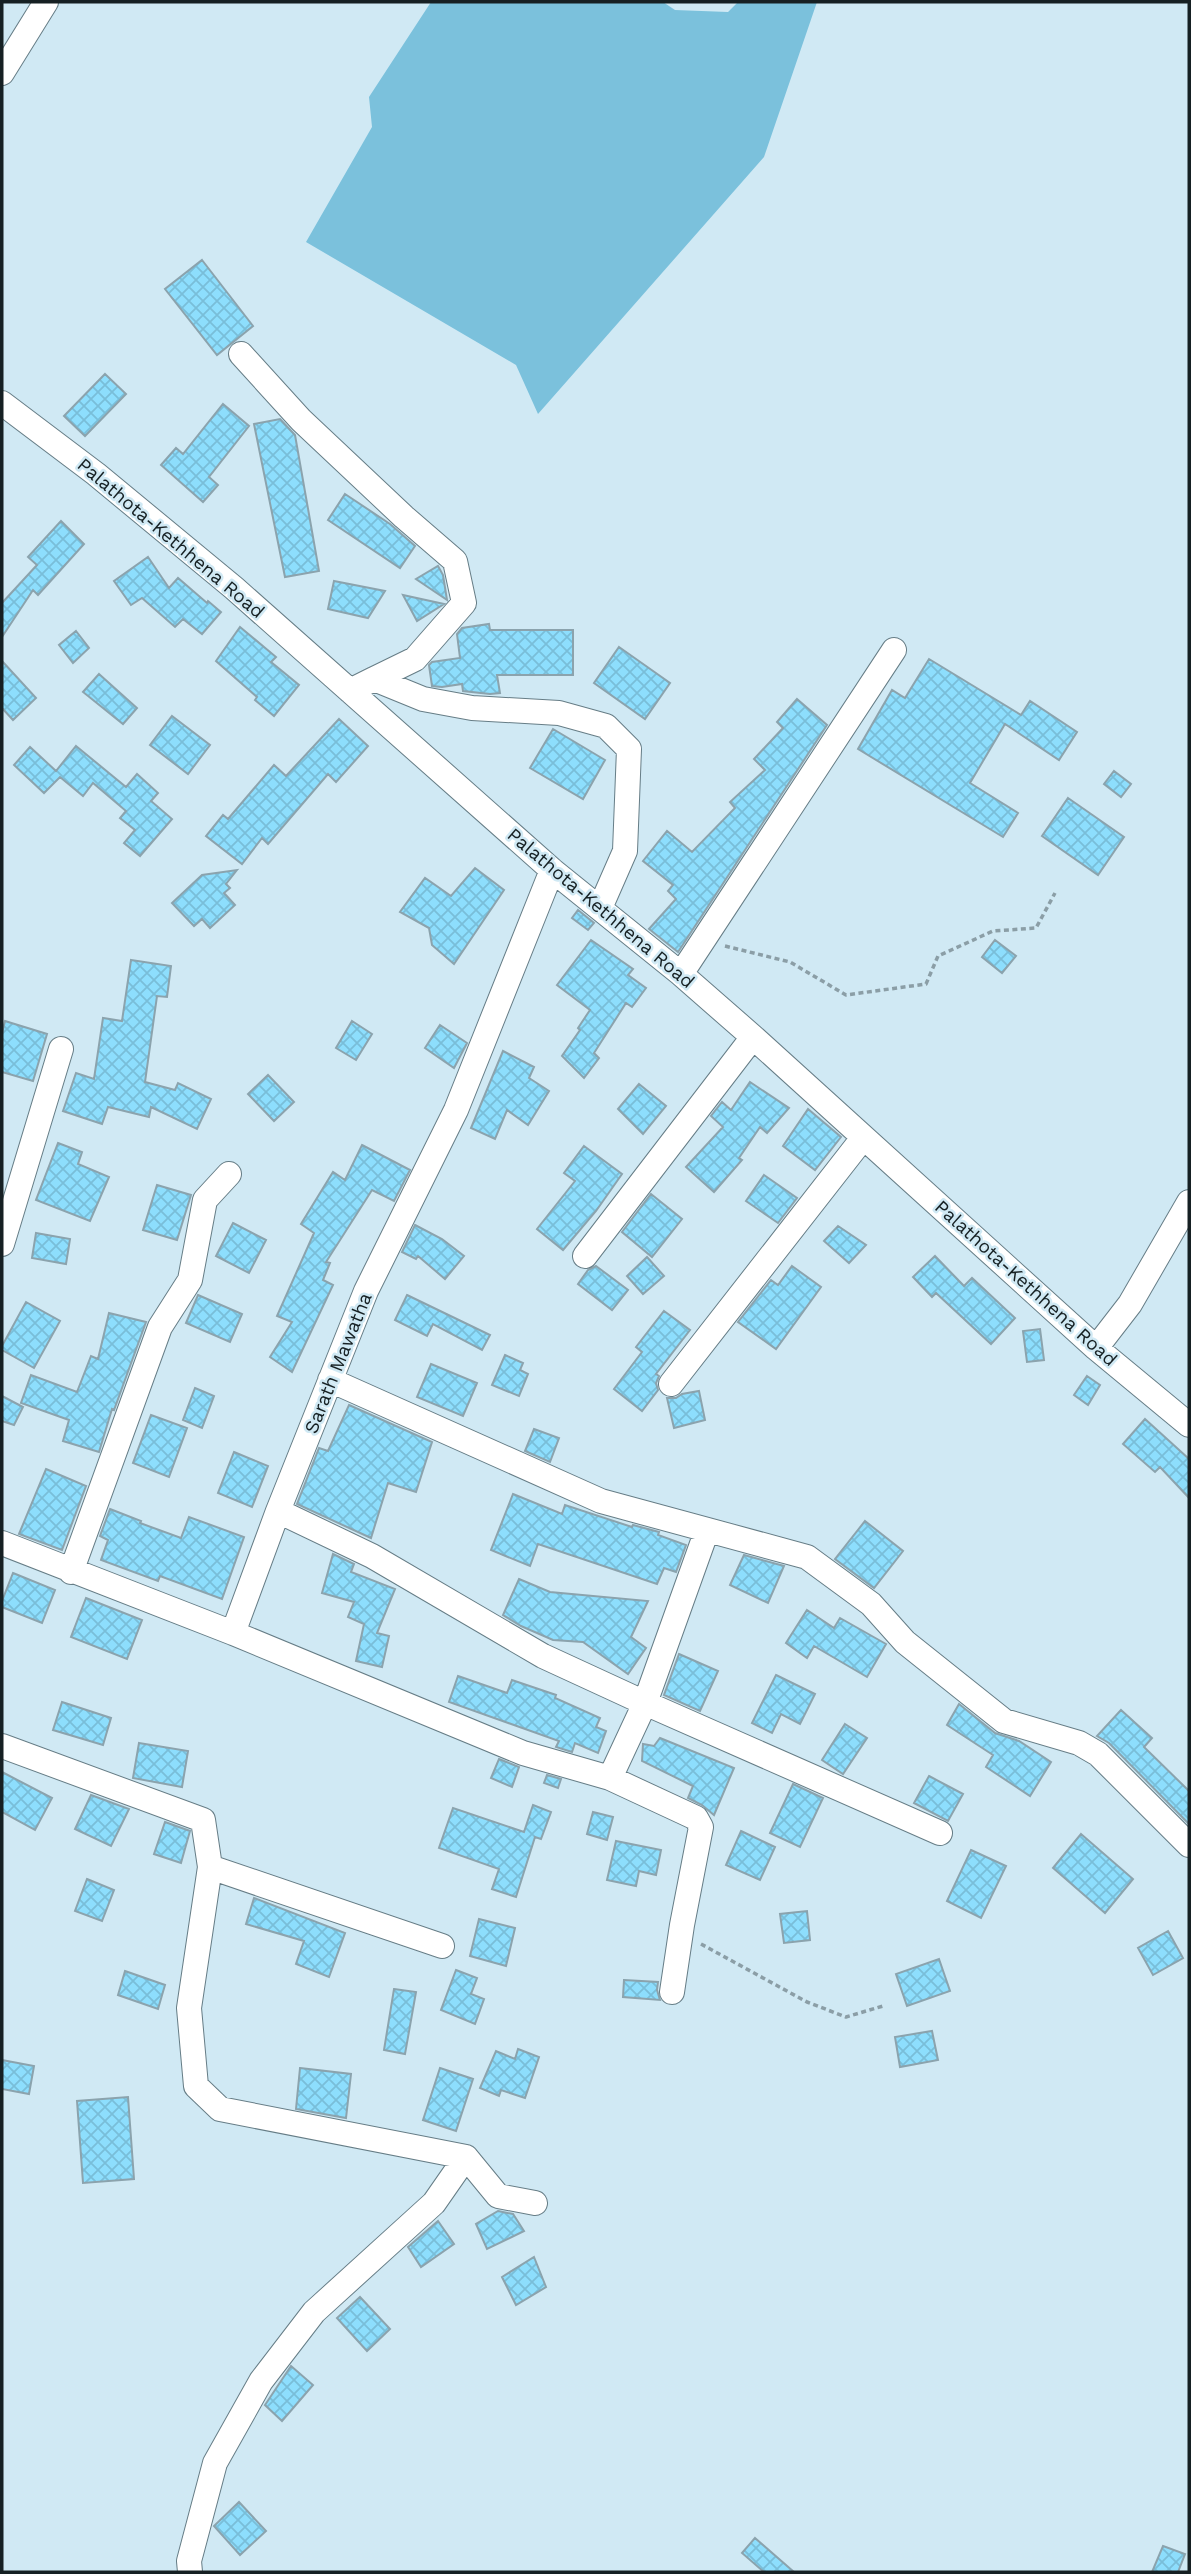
<svg xmlns="http://www.w3.org/2000/svg" width="1191" height="2574" font-family="'Work Sans',sans-serif">
	<style>
		.grass { fill: #7bc1dc }
		.building { fill: url(#building-cross-hatch); stroke: #8ba3ad; stroke-width: 2 }
		.lines { fill: none; stroke-linecap: round; stroke-linejoin: round }
		.minor-casing { stroke: #667d86; stroke-width: 26 }
		.path { stroke: #8b9ea6; stroke-width: 3.5; stroke-dasharray: 5 3.5; stroke-linecap: butt }
		.minor { stroke: #fff; stroke-width: 24 }
		.labels { text-anchor: middle; dominant-baseline: central; stroke-width: 5; stroke-linejoin: round; paint-order: stroke }
		.street-label { font-size: 19px; fill: #162023; stroke: #d0e9f4 }
	</style>
	<defs>
		<pattern id="building-cross-hatch" width="8" height="8" patternUnits="userSpaceOnUse" patternTransform="scale(1.75)"><rect width="8" height="8" fill="#8ddefd"/><path d="M0 0l8 8M0 8l8-8" fill="none" stroke="#79bed9"/></pattern>
	</defs>
	<rect width="100%" height="100%" fill="#d0e9f4"/>
	<path class="grass" d="M431,2H663L675,10L728,12L738,2H817L764,157L538,414L516,365L306,242L372,127L369,97Z"/>
	<path class="building" d="M202,260L253,326L217,355L165,289Z
		M105,374L126,394L85,436L64,416Z
		M223,404L249,426L209,477L218,485L203,502L161,465L176,448L183,454Z
		M280,419L295,435L319,571L285,577L254,424Z
		M345,494L390,524L415,546L400,568L328,520Z
		M61,521L84,544L38,595L33,590L2,637V603L37,565L28,557Z
		M148,557L169,588L178,578L207,603L208,601L221,612L202,634L183,619L175,627L142,598L131,605L114,581Z
		M438,566L443,575L447,600L416,579Z
		M334,581L385,591L368,618L328,609Z
		M403,595L444,604L417,621Z
		M489,624L490,630H573V675H497L500,693L490,694L463,691L462,684L442,687L432,686L429,665L432,662L460,658L457,634L462,628Z
		M240,627L276,657L271,662L299,685L274,716L255,700L257,697L216,661Z
		M76,631L89,648L73,663L59,645Z
		M619,647L670,683L645,719L594,683Z
		M929,659L1021,715L1030,701L1077,732L1059,760L1005,724L970,783L1018,813L1003,837L858,749L892,690L905,698Z
		M2,661L36,698L13,720L2,708Z
		M99,674L137,708L123,724L83,692Z
		M797,699L827,725L678,952L649,929L676,899L668,891L673,885L643,861L667,831L692,852L735,808L730,802L765,770L754,759L783,728L777,722Z
		M172,716L210,745L188,774L150,745Z
		M339,719L368,746L336,782L328,774L268,844L262,838L242,864L206,836L223,815L228,819L274,765L286,776Z
		M553,729L605,760L583,799L530,768Z
		M76,746L126,787L137,774L158,793L151,801L172,819L140,856L124,843L135,830L120,818L126,811L93,783L83,796L60,777L44,793L14,765L30,747L56,771Z
		M1114,771L1131,784L1121,797L1104,784Z
		M1068,798L1124,837L1098,875L1042,836Z
		M475,868L504,890L454,964L432,945L429,928L400,912L425,878L451,896Z
		M237,870L226,884L230,888L224,893L235,905L210,928L202,919L194,926L172,903L202,875Z
		M578,910L594,923L588,930L572,918Z
		M591,940L633,969L628,975L646,988L632,1007L626,1003L594,1053L599,1058L584,1078L562,1056L580,1030L578,1028L590,1010L557,985Z
		M995,940L1016,956L1002,973L982,957Z
		M131,960L171,966L167,997L157,996L145,1082L175,1090L178,1083L211,1099L197,1129L151,1107L149,1117L108,1107L102,1124L63,1111L76,1073L94,1079L103,1018L122,1021Z
		M5,1021L47,1034L33,1081L2,1072V1033Z
		M352,1021L372,1034L356,1060L336,1048Z
		M440,1025L467,1043L454,1068L425,1048Z
		M503,1051L534,1067L529,1078L549,1091L528,1125L507,1110L495,1139L471,1128Z
		M268,1075L294,1102L274,1121L248,1094Z
		M750,1082L789,1108L767,1133L760,1127L739,1158L742,1160L714,1192L686,1167L723,1127L711,1116L722,1102L731,1110Z
		M639,1084L666,1106L643,1134L618,1109Z
		M808,1109L841,1137L815,1170L783,1146Z
		M58,1143L82,1152L78,1164L109,1177L90,1221L36,1200Z
		M362,1145L410,1170L394,1201L372,1190L326,1262L330,1263L323,1280L333,1285L292,1372L270,1357L292,1322L277,1316L314,1233L301,1224L333,1172L345,1180Z
		M584,1146L622,1174L596,1211L563,1250L537,1229L575,1181L564,1173Z
		M764,1175L797,1198L778,1223L746,1201Z
		M157,1185L191,1195L177,1240L143,1230Z
		M651,1194L682,1219L652,1257L622,1232Z
		M233,1223L266,1240L249,1273L216,1256Z
		M415,1225L442,1239L464,1256L445,1279L418,1256L416,1259L402,1252Z
		M838,1226L866,1245L849,1263L824,1241Z
		M36,1233L70,1239L66,1264L32,1258Z
		M935,1256L964,1286L972,1278L1015,1318L991,1344L936,1293L932,1297L913,1277Z
		M647,1257L664,1276L643,1294L627,1276Z
		M596,1266L628,1290L612,1310L578,1284L588,1270Z
		M792,1266L821,1287L776,1349L738,1322L771,1280L778,1285Z
		M198,1295L242,1314L230,1342L186,1323Z
		M407,1295L490,1335L482,1350L433,1324L427,1336L395,1320Z
		M26,1302L60,1321L34,1368L2,1350V1346Z
		M664,1311L690,1330L656,1374L659,1376L656,1383L658,1390L642,1411L614,1389L642,1352L636,1347Z
		M109,1313L146,1322L114,1410L112,1409L99,1452L63,1441L69,1420L21,1403L31,1375L77,1392L91,1356L98,1359Z
		M1040,1329L1044,1360L1027,1362L1023,1331Z
		M505,1355L523,1363L520,1370L528,1374L519,1396L492,1385Z
		M431,1364L477,1383L463,1416L417,1397Z
		M1087,1376L1100,1385L1088,1405L1074,1395Z
		M195,1388L214,1396L202,1428L183,1420Z
		M699,1391L705,1420L674,1428L667,1398H676L682,1394Z
		M2,1396L23,1407L14,1425L2,1421Z
		M349,1405L432,1442L416,1492L388,1483L371,1538L297,1504L319,1448L328,1451Z
		M151,1415L187,1428L169,1477L133,1463Z
		M1145,1419L1189,1459V1498L1160,1467L1155,1472L1123,1444Z
		M534,1429L559,1438L550,1462L525,1451Z
		M234,1452L268,1466L252,1507L218,1493Z
		M46,1469L86,1486L62,1550L19,1534Z
		M513,1494L562,1514L565,1505L632,1527L633,1525L659,1532L658,1535L686,1545L676,1572L664,1568L657,1584L538,1544L530,1566L491,1550Z
		M110,1509L141,1521L140,1523L181,1538L189,1517L244,1537L222,1599L160,1576L158,1581L101,1560L108,1540L100,1536Z
		M865,1521L903,1551L874,1588L835,1559Z
		M333,1554L354,1564L351,1572L395,1589L377,1633L389,1636L382,1667L356,1661L364,1624L348,1617L354,1602L322,1593Z
		M744,1555L784,1566L768,1603L730,1585Z
		M13,1573L55,1590L42,1623L2,1607V1601Z
		M519,1579L550,1592L648,1601L631,1637L646,1648L628,1674L583,1642L553,1640L521,1626L503,1615Z
		M86,1598L142,1620L127,1659L71,1637Z
		M807,1610L834,1628L840,1618L886,1644L867,1677L814,1646L807,1658L786,1643Z
		M679,1654L718,1671L700,1711L664,1695Z
		M776,1675L815,1694L800,1724L781,1714L772,1733L752,1723Z
		M458,1676L507,1693L512,1680L556,1695L555,1698L600,1718L596,1727L606,1731L598,1753L575,1743L572,1752L556,1747L559,1741L449,1702Z
		M62,1702L111,1718L103,1745L53,1730Z
		M959,1704L995,1733L1019,1741L1051,1762L1030,1796L986,1767L993,1755L947,1725Z
		M1121,1710L1152,1738L1144,1747L1189,1791V1824L1109,1743L1097,1736Z
		M845,1724L867,1738L843,1774L822,1760Z
		M660,1738L734,1768L714,1815L702,1805L688,1798L693,1786L642,1761L643,1744L654,1746Z
		M139,1743L188,1751L182,1787L133,1778Z
		M499,1759L519,1767L512,1787L491,1778Z
		M2,1772L52,1798L35,1830L2,1812Z
		M547,1775L561,1779L558,1788L544,1783Z
		M929,1776L963,1794L948,1821L914,1803Z
		M793,1784L823,1798L800,1847L770,1833Z
		M91,1795L129,1809L111,1846L75,1829Z
		M533,1805L551,1812L541,1839L535,1837L516,1897L492,1889L499,1869L439,1848L453,1808L524,1832Z
		M593,1812L613,1817L607,1840L587,1834Z
		M165,1822L190,1831L181,1863L154,1854Z
		M741,1831L775,1847L760,1880L726,1865Z
		M1081,1834L1133,1879L1105,1913L1053,1868Z
		M616,1841L661,1850L656,1875L639,1871L636,1886L607,1880Z
		M971,1850L1006,1866L981,1918L947,1901Z
		M87,1879L114,1890L102,1921L75,1911Z
		M254,1898L345,1933L329,1977L296,1964L304,1941L246,1924Z
		M807,1911L810,1940L784,1943L780,1914Z
		M479,1919L515,1928L506,1966L470,1956Z
		M1168,1931L1183,1958L1153,1975L1138,1948Z
		M939,1959L950,1991L907,2006L896,1974Z
		M456,1970L477,1978L471,1994L484,1999L475,2024L441,2010Z
		M125,1971L165,1985L158,2009L118,1995Z
		M624,1980L658,1982L657,1990L660,2000L623,1997Z
		M394,1989L416,1992L405,2054L384,2050Z
		M932,2031L938,2060L900,2067L895,2037Z
		M518,2049L539,2057L525,2098L501,2090L499,2096L480,2088L496,2051L515,2059Z
		M2,2060L34,2066L29,2094L2,2089Z
		M300,2068L351,2074L346,2118L296,2109Z
		M440,2068L473,2079L456,2131L423,2120Z
		M128,2097L134,2179L83,2183L77,2101Z
		M498,2211L513,2214L524,2231L487,2249L476,2224Z
		M438,2221L454,2244L421,2267L408,2247Z
		M534,2257L546,2287L516,2305L502,2277Z
		M360,2297L390,2329L367,2351L337,2318Z
		M291,2366L313,2385L282,2421L265,2405Z
		M239,2502L266,2531L240,2555L214,2526Z
		M755,2538L794,2572H764L742,2553Z
		M1163,2546L1185,2554L1178,2572H1152Z"/>
	<g class="lines">
		<g class="minor-casing">
			<path id="minor" d="M2,73L46,2
				M241,354L301,420L404,517L455,561L464,603L415,659L374,679
				M2,403L96,474L234,588L552,870L681,974L753,1037L1096,1348L1189,1425
				M350,691L374,679L423,699L472,708L559,713L606,726L629,749L625,851L600,908
				M681,974L894,650
				M2,1244L61,1049
				M585,1256L753,1037
				M1096,1348L1130,1304L1189,1202
				M330,1380L601,1501L807,1557L871,1604L905,1642L1004,1721L1079,1743L1098,1754L1189,1845
				M671,1384L863,1138
				M278,1511L372,1556L543,1656L645,1703L940,1833
				M2,1543L233,1633L278,1511L366,1291L456,1110L552,870
				M71,1572L160,1327L190,1280L205,1200L229,1174
				M233,1633L523,1753L610,1778L696,1818L701,1827L682,1925L672,1992
				M2,1746L203,1820L210,1867L442,1946
				M610,1778L645,1703L707,1530
				M210,1867L189,2008L196,2086L220,2109L466,2157L498,2196L535,2203
				M190,2572L189,2561L215,2463L261,2381L314,2312L434,2203L466,2157"/>
		</g>
		<path class="path" d="M725,946L790,962L846,995L926,984L938,956L993,931L1036,928L1055,893
			M701,1944L807,2002L846,2017L883,2006"/>
		<use href="#minor" class="minor"/>
	</g>
	<g class="labels">
		<g class="street-label">
			<text transform="translate(171 538) rotate(40)">Palathota-Kethhena Road</text>
			<text transform="translate(601 908) rotate(40)">Palathota-Kethhena Road</text>
			<text transform="translate(1026 1283) rotate(42)">Palathota-Kethhena Road</text>
			<text transform="translate(338 1363) rotate(-68)">Sarath Mawatha</text>
		</g>
	</g>
	<rect width="1191" height="2574" fill="none" stroke="#162023" stroke-width="7"/>
</svg>
